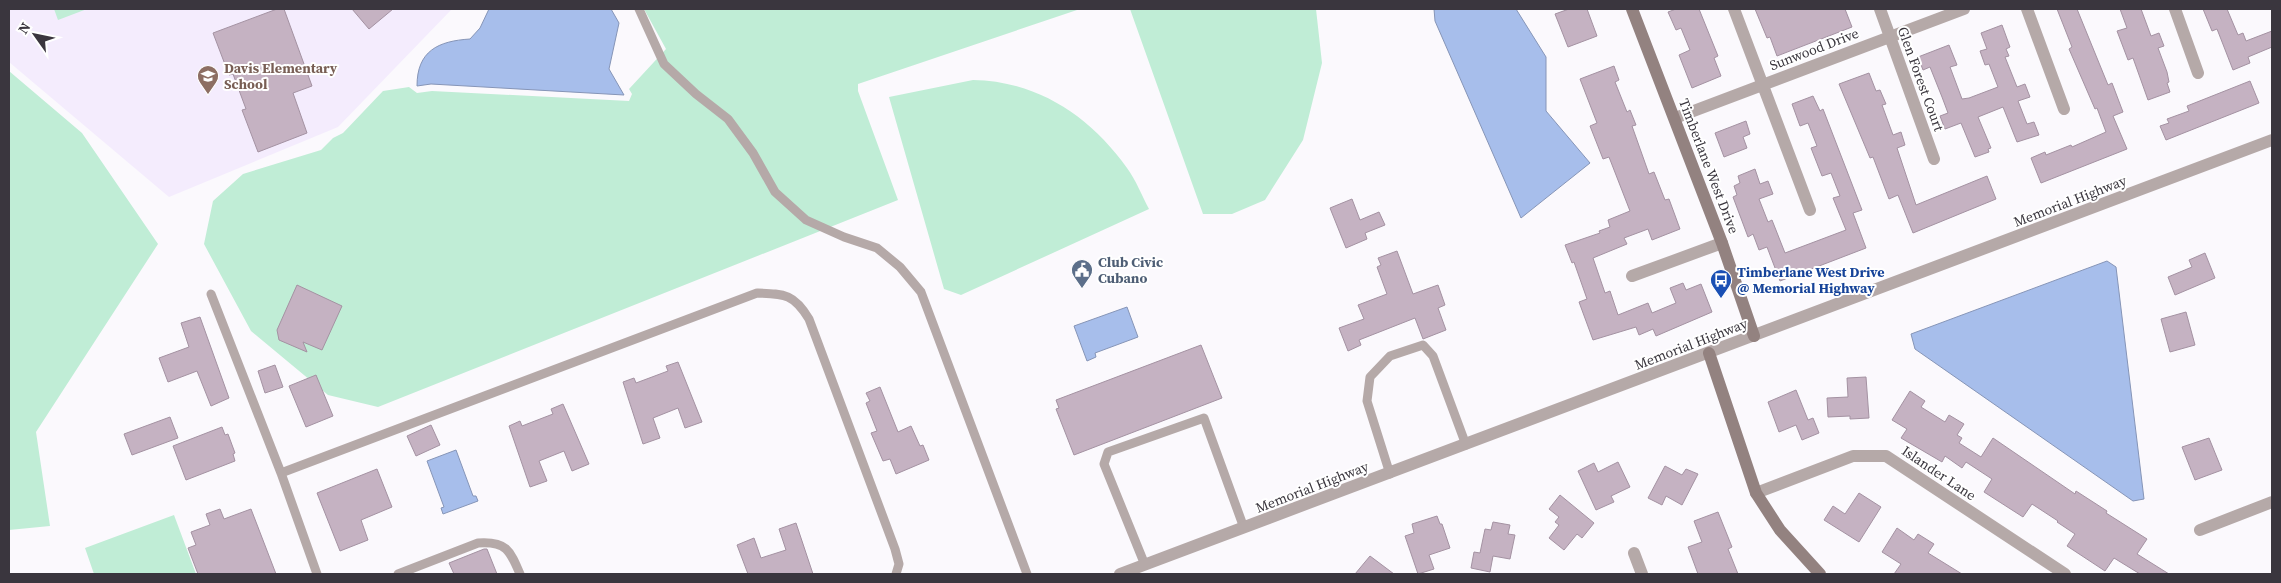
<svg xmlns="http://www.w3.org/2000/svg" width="2281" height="583" font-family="'Source Serif 4',serif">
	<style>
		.built { fill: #f4ecfd }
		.green { fill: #c0edd6 }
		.water { fill: #a7beeb; stroke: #8695b7 }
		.building { fill: #c5b2c2; stroke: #a492a2 }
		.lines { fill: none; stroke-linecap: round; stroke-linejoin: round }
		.lane { stroke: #b5a9a8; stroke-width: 9 }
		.street { stroke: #b5a9a8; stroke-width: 12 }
		.secondary { stroke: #938280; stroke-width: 12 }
		.labels { text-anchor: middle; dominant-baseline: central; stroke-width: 4; stroke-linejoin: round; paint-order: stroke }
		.street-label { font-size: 14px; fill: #3a363e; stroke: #fff }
		.education-label { font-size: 14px; font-weight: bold; fill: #785e54; stroke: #fff; text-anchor: start }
		.service-label { font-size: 14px; font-weight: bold; fill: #4e5e75; stroke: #fff; text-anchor: start }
		.transit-label { font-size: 14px; font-weight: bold; fill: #164399; stroke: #fff; text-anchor: start }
	</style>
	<rect width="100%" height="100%" fill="#fbf9fd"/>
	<path class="built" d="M9,9H452L338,127L169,197L9,62Z"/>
	<path class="green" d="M54,9H87L58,20Z
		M644,9H1080L858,84V91L898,200L378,407L328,395L251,331L204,244L213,201L243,174L321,150L333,138L343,133L383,91L409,87L417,93L432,91L629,101L632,94L629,89L666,49Z
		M1130,9H1316L1322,63L1303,140L1265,200L1232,214H1203Z
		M9,71L82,133L158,244L36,432L50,526L9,530Z
		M973,80C1037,81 1090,116 1127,168C1136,180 1142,196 1149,209L961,295L944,289L889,97Z
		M174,515L196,574H94L85,548Z"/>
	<path class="water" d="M489,9H611L619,23L609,69L624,95L431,84L417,86C417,51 438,41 470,39L480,28Z
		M1434,9H1516L1546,57V111L1590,163L1521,218L1435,21Z
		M2107,261L2116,267L2144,499L2133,501L1915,349L1911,334Z
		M1127,307L1138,337L1095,353L1096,357L1087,361L1074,326Z
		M456,450L473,496H476L478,501L443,514L441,508L444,507L427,461Z"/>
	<path class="building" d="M277,9H284L312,86L293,93L307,133L258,152L242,110L246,109L233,74L229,75L213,33Z
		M352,9H393L369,29Z
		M1569,9H1587L1597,36L1568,47L1555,14Z
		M1676,9H1699L1718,56L1714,58L1721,76L1692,88L1679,55L1690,50L1681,28L1676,30L1668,12Z
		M1755,9H1845L1852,27L1777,56L1770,37L1767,38Z
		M2057,9H2077L2108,85L2112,83L2123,112L2113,116L2127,149L2041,183L2031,158L2045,152L2046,155L2071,145L2072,147L2106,132L2097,108L2095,109L2069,49L2072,47Z
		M2120,9H2141L2151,36L2159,33L2164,46L2158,48L2167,72L2169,82L2167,83L2170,92L2148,100L2133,58L2128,60L2117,31L2127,28Z
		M2203,9H2227L2238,35L2243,33L2246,41L2272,31V47L2248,57L2250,63L2233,70L2217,29L2212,31Z
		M2002,25L2010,47L2006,49L2009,56L2005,57L2017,87L2025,84L2030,97L2018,101L2027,124L2034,122L2039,135L2017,142L2003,107L1978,117L1991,148L1988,149L1989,152L1975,157L1961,123L1945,129L1940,116L1948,113L1942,97L1930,67L1923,70L1918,57L1949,45L1957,65L1950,67L1962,99L1969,98L1998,87L1989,64L1985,65L1980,51L1987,49L1981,33Z
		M1614,66L1619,80L1615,82L1627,112L1630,110L1636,125L1632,126L1649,174L1654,172L1665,200L1669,199L1680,229L1652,240L1648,229L1624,238L1627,244L1593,258L1605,293L1610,291L1618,315L1648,303L1652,313L1676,303L1670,288L1683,283L1686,290L1701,284L1712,312L1656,336L1653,329L1639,335L1636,327L1593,340L1579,302L1587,299L1574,262L1572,263L1565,245L1600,233L1599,231L1610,227L1608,220L1630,211L1609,157L1603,159L1590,126L1597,123L1580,79Z
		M1869,73L1876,91L1880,90L1886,104L1882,105L1893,135L1901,132L1905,145L1897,148L1916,205L1987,176L1996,199L1913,233L1898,195L1889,199L1873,157L1870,158L1839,84Z
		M2250,81L2259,103L2166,140L2160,126L2169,123L2167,119L2189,111L2187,106Z
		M1813,96L1820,111L1823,109L1862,210L1853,213L1866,248L1780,281L1767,247L1759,250L1753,234L1748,237L1733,197L1737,195L1734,186L1740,183L1738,176L1755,169L1760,184L1768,181L1773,194L1759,199L1768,222L1772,220L1785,253L1846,230L1833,198L1840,196L1831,173L1822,176L1811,148L1817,146L1808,123L1800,126L1792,104Z
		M1746,121L1750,134L1743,137L1747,148L1724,157L1715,133Z
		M1352,199L1360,220L1379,212L1385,225L1365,233L1367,239L1346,248L1330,208Z
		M1397,251L1413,294L1438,285L1445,305L1438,308L1446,330L1423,339L1415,318L1359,340L1361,345L1348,351L1339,328L1364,319L1358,305L1387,294L1377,267L1381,265L1378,258Z
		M2205,253L2215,278L2175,295L2168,277L2192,267L2189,260Z
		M297,285L342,306L322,350L303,342L307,352L279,340L277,330Z
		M2186,312L2195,345L2170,352L2161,319Z
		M200,317L229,398L211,406L197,371L168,382L159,358L189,347L181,323Z
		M1201,345L1222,398L1074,455L1056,409L1059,408L1056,400Z
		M678,362L702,422L685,428L678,408L653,418L660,438L643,444L623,382L634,378L636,383L668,371L666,366Z
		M275,365L283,387L265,393L258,371Z
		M316,375L333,416L306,427L289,386Z
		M1866,377L1869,418L1850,419V416L1828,417L1827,398L1848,397L1847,378Z
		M880,387L898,432L911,426L920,446L923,445L929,460L896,474L890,459L883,461L871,433L877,431L866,403L870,401L866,393Z
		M1796,390L1808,420L1813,418L1819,433L1802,440L1796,425L1779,432L1768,402Z
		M1910,391L1925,401L1921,407L1945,422L1949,415L1964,424L1957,435L1962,438L1959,443L1981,457L1993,438L2075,494L2076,491L2107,511L2106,513L2147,539L2137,554L2169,574H2140L2114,558L2105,571L2067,546L2075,534L2057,522L2058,521L2032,504L2023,517L1984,492L1992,479L1966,462L1962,468L1945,456L1942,462L1901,438L1907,429L1892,420Z
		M563,404L589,464L572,471L564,451L539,461L547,481L530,487L509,426L520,421L522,426L553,414L551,409Z
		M170,417L178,438L132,455L124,434Z
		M431,425L440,445L416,456L407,436Z
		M222,427L225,435L228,434L235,453L233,454L235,461L186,480L173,446Z
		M2209,438L2222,470L2195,480L2182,447Z
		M1618,462L1630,487L1611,496L1614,502L1596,510L1578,471L1594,463L1598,472Z
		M1665,466L1682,475L1686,469L1698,474L1682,505L1666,496L1662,505L1648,498Z
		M377,469L392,507L361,520L368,540L340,551L317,493Z
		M1859,493L1881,507L1859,542L1824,520L1833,506L1845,514Z
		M1560,495L1594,523L1582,538L1577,534L1564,550L1549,538L1559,525L1555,522L1559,517L1549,509Z
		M220,509L224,519L251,509L276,574H198L188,548L196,545L191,532L210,525L206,514Z
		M1718,512L1732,547L1728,549L1738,574H1698L1688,547L1702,542L1694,521Z
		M1437,516L1440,524H1442L1450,548L1429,555L1434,569L1418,574L1405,536L1414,533L1412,524Z
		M1493,522L1510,525L1508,534L1515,535L1510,559L1493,556L1490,572L1471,568L1474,552L1480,553L1485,529L1491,530Z
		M796,523L813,574H748L737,545L754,538L761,558L786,550L779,529Z
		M1897,528L1914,540L1918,534L1934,544L1928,553L1962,574H1894L1901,564L1882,552Z
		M484,549H487L497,574H454L449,563Z
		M1370,556L1394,574H1355Z"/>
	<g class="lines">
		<path class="lane" d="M639,9L664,64L696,94L728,119L753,153L775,192L806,220L844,237L877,248L900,267L921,292L1027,574
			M211,294L281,473L317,574
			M281,473L757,293C785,294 794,294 809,319L895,549L899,564L896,574
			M1390,474L1367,401L1370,377L1390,356L1423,345L1433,356L1466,445
			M1145,565L1104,464L1108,452L1204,418L1244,528
			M398,574L478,543C506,541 510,550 520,574"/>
		<path class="street" d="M1734,9L1810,210
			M1880,9L1934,159
			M2027,9L2064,109
			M2175,9L2198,73
			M1675,118L1964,9
			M1632,276L1722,243
			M1756,493L1853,456H1886L2065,574
			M2200,530L2272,502
			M1634,553L1642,574
			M1120,574L2272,140"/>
		<path class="secondary" d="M1632,9L1722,243L1754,336
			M1709,353L1756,493L1780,530L1820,574"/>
	</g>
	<defs>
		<g id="school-pin" transform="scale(1.125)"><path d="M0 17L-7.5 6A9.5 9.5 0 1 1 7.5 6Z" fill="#8d6e63" stroke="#fff"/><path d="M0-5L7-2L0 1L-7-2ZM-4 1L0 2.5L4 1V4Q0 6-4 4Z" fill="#fff"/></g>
		<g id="civic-pin" transform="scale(1.125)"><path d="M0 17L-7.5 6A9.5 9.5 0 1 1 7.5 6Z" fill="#5c6f8a" stroke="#fff"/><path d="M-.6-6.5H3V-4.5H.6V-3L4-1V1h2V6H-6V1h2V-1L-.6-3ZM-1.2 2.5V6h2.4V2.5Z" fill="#fff"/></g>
		<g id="bus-pin" transform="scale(1.125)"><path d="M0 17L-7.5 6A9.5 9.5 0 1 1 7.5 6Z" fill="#1a4fb4" stroke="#fff"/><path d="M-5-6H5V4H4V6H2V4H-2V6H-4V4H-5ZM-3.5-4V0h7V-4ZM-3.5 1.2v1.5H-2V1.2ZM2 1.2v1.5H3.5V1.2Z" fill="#fff"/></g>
	</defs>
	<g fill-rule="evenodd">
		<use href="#school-pin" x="208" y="76"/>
		<use href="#civic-pin" x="1082" y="270"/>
		<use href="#bus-pin" x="1721" y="280"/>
	</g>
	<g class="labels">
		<g class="street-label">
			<text transform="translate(1814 49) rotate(-21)">Sunwood Drive</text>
			<text transform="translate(1921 79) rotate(70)">Glen Forest Court</text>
			<text transform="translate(1709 166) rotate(69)">Timberlane West Drive</text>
			<text transform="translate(2070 201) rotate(-21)">Memorial Highway</text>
			<text transform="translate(1691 344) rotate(-21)">Memorial Highway</text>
			<text transform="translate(1939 473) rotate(34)">Islander Lane</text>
			<text transform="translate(1312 487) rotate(-21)">Memorial Highway</text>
		</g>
		<g class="education-label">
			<text x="224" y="68">Davis Elementary<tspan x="224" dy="16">School</tspan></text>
		</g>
		<g class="service-label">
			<text x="1098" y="262">Club Civic<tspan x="1098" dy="16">Cubano</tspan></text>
		</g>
		<g class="transit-label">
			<text x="1737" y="272">Timberlane West Drive<tspan x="1737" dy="16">@ Memorial Highway</tspan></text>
		</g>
	</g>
	<rect width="2281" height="583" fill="none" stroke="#3a363e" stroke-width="20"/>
	<g transform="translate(35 35) rotate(303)" stroke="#ffffff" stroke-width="4" paint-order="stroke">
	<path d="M0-4L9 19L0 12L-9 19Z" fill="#3a363e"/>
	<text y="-8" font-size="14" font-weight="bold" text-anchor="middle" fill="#3a363e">N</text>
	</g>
</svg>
